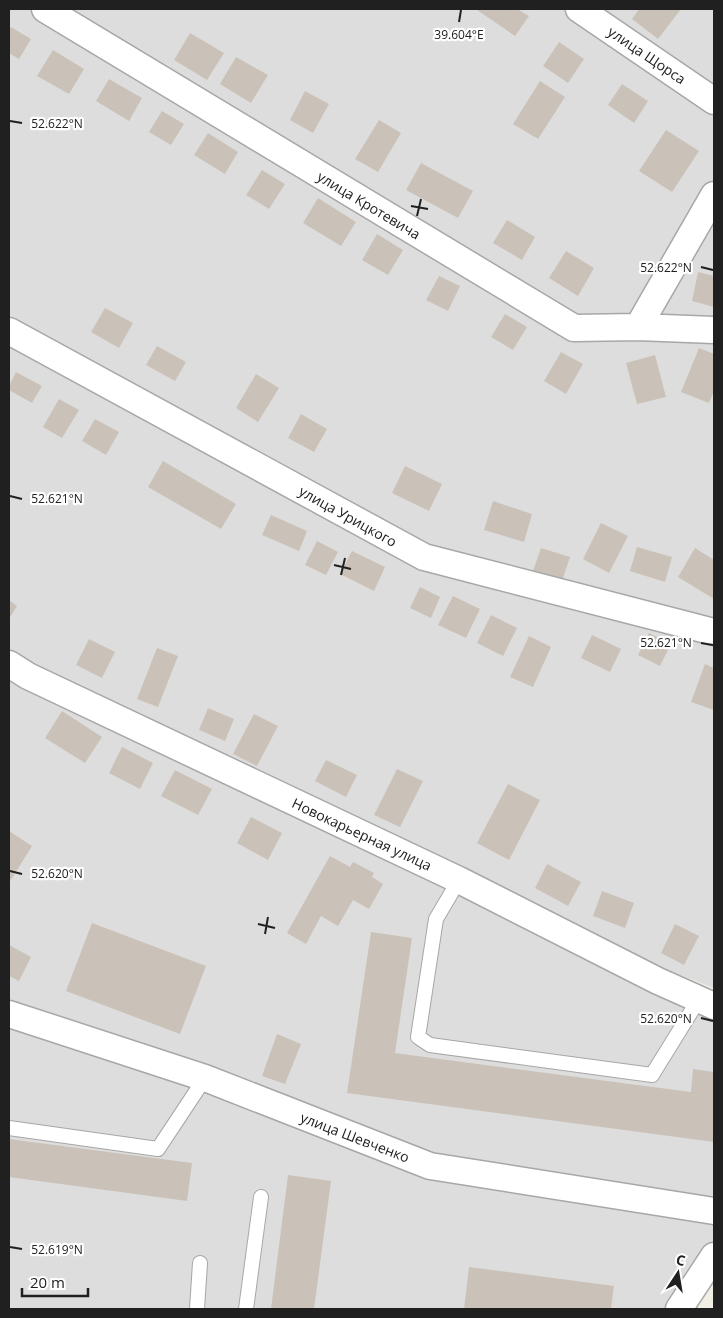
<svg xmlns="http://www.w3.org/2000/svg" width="723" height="1318" font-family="'Open Sans',sans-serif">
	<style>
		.residential { fill: #dedddd }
		.building { fill: #cac2b8 }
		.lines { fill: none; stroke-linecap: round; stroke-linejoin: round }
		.lane-casing { stroke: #a7a7a7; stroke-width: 16 }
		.street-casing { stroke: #a7a7a7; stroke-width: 29 }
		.lane { stroke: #fff; stroke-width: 14 }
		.street { stroke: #fff; stroke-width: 26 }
		.ticks { fill: none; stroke: #202020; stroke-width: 2 }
		.labels { text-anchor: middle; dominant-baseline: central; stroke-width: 4.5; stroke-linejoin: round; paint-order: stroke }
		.street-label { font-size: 14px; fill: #202020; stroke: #fff }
		.ticks-label { font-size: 12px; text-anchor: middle; fill: #202020; stroke: #fff; stroke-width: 4.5; stroke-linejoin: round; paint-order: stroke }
	</style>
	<rect width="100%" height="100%" fill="#f1efe5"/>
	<path class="residential" d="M9,9H714V988L649,963L321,799L310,820L714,1016V1240L666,1309H9Z"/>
	<path class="building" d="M478,9H517L529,16L515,36L477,10Z
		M639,9H681L658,39L632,19Z
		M11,27L31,39L19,59L9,53V30Z
		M190,33L224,53L207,80L174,60Z
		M559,42L584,59L568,83L543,66Z
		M53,50L84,69L69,94L37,76Z
		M236,57L268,75L251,103L220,84Z
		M109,79L142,98L129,121L96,101Z
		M540,81L565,97L538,139L513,124Z
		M622,84L648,101L634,123L608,105Z
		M305,91L329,104L313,133L290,120Z
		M162,111L184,124L171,145L149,132Z
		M379,120L401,133L378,172L355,159Z
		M666,130L699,151L672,192L639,171Z
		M208,133L238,152L225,174L194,155Z
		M421,163L473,191L458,218L406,190Z
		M262,170L285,184L269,209L246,195Z
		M318,198L356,222L341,246L303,223Z
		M507,220L535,237L522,260L493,243Z
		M377,234L403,250L388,275L362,260Z
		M566,251L594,268L578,296L549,278Z
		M698,272L714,276V307L692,301Z
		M439,276L460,286L448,311L426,300Z
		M105,308L133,323L119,348L91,332Z
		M505,314L527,327L513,350L491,337Z
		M157,346L186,362L175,381L146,365Z
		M699,348L714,354V391L709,403L681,392Z
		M561,352L583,364L566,394L544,381Z
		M655,355L666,397L637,404L626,363Z
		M16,372L42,386L32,403L9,390V386Z
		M256,374L279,388L258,422L236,408Z
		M59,399L79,410L62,438L43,427Z
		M301,414L327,429L314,452L288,438Z
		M95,419L119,432L106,455L82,441Z
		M163,461L236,504L221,529L148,487Z
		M405,466L442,484L429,511L392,493Z
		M493,501L532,514L524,542L484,530Z
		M271,515L307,531L299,551L262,535Z
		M601,523L628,536L609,573L583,559Z
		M317,541L338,552L326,575L305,565Z
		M637,547L672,557L665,582L630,571Z
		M541,548L570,557L562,581L533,571Z
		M695,548L714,560V599L678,577Z
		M352,551L385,567L374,591L340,574Z
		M420,587L440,597L431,618L410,608Z
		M453,596L480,609L466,638L438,625Z
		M9,600L17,606L9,619Z
		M491,615L517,628L503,656L477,643Z
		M649,633L671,644L660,666L638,655Z
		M592,635L621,649L610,672L581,658Z
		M529,636L551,647L533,687L510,677Z
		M89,639L115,652L102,678L76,665Z
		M157,648L178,656L158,707L137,699Z
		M705,664L714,668V710L691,702Z
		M208,708L234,719L225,741L199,730Z
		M62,711L102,737L85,763L45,738Z
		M254,714L278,726L257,766L233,754Z
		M122,747L153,763L140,789L109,773Z
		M326,760L357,775L346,797L315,781Z
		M397,769L423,781L400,827L374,815Z
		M175,770L212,789L198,815L161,796Z
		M508,784L540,800L509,860L477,843Z
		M251,817L282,833L268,860L237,843Z
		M9,831L32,846L9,883Z
		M330,856L350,867L353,862L374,873L372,877L383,884L369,909L353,900L338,926L321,916L306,944L287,933Z
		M547,864L581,882L568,906L535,888Z
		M602,891L634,903L625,928L593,916Z
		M92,923L206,966L180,1034L66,991Z
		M675,924L699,936L684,965L661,953Z
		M371,932L412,938L395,1053L691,1092L693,1069L714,1072V1142L347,1093Z
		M9,945L31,957L19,981L9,976Z
		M277,1034L301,1044L285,1084L262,1076Z
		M9,1139L192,1163L187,1201L9,1177Z
		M288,1175L331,1181L314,1309H271Z
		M469,1267L614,1286L611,1309H464Z"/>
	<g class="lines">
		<g class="lane-casing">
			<path id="lane" d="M459,880L436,919L418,1037L430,1045L652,1075L699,999
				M9,1128L158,1149L205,1078
				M197,1309L200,1263
				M246,1309L261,1197"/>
		</g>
		<g class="street-casing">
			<path id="street" d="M45,9L574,328L638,327L714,330
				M579,9L714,101
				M638,327L714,195
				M9,331L424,557L714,632
				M9,664L28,676L459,880L658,981L714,1006
				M9,1014L205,1078L430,1166L714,1211
				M679,1309L714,1256"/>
		</g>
		<use href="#lane" class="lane"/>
		<use href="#street" class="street"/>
	</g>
	<path class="ticks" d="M459,22L461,10M10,121L22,123M411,206L428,209M417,216L421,199M701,267L713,270M10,496L22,499M334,565L351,569M341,575L345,558M701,643L713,645M10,871L22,874M258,924L275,928M265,934L268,917M701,1018L713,1021M10,1247L22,1249"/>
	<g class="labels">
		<g class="street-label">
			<text transform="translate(647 55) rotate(34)">улица Щорса</text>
			<text transform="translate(369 205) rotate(31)">улица Кротевича</text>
			<text transform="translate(348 516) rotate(29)">улица Урицкого</text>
			<text transform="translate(362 834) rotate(25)">Новокарьерная улица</text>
			<text transform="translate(355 1137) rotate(21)">улица Шевченко</text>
		</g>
	</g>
	<g class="ticks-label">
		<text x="459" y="39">39.604°E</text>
		<text x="57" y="128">52.622°N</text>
		<text x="666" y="272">52.622°N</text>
		<text x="57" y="503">52.621°N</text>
		<text x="666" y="647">52.621°N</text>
		<text x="57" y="878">52.620°N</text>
		<text x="666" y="1023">52.620°N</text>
		<text x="57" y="1254">52.619°N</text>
	</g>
	<rect width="723" height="1318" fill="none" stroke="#202020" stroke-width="20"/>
	<g transform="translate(678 1273) rotate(12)" stroke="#ffffff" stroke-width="4" paint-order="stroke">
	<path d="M0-4L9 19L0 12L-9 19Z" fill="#202020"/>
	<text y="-8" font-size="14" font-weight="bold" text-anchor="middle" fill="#202020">С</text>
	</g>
	<path d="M22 1288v8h66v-8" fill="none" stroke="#202020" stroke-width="2.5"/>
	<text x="30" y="1288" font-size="15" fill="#202020" stroke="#ffffff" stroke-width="4" paint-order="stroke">20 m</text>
</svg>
